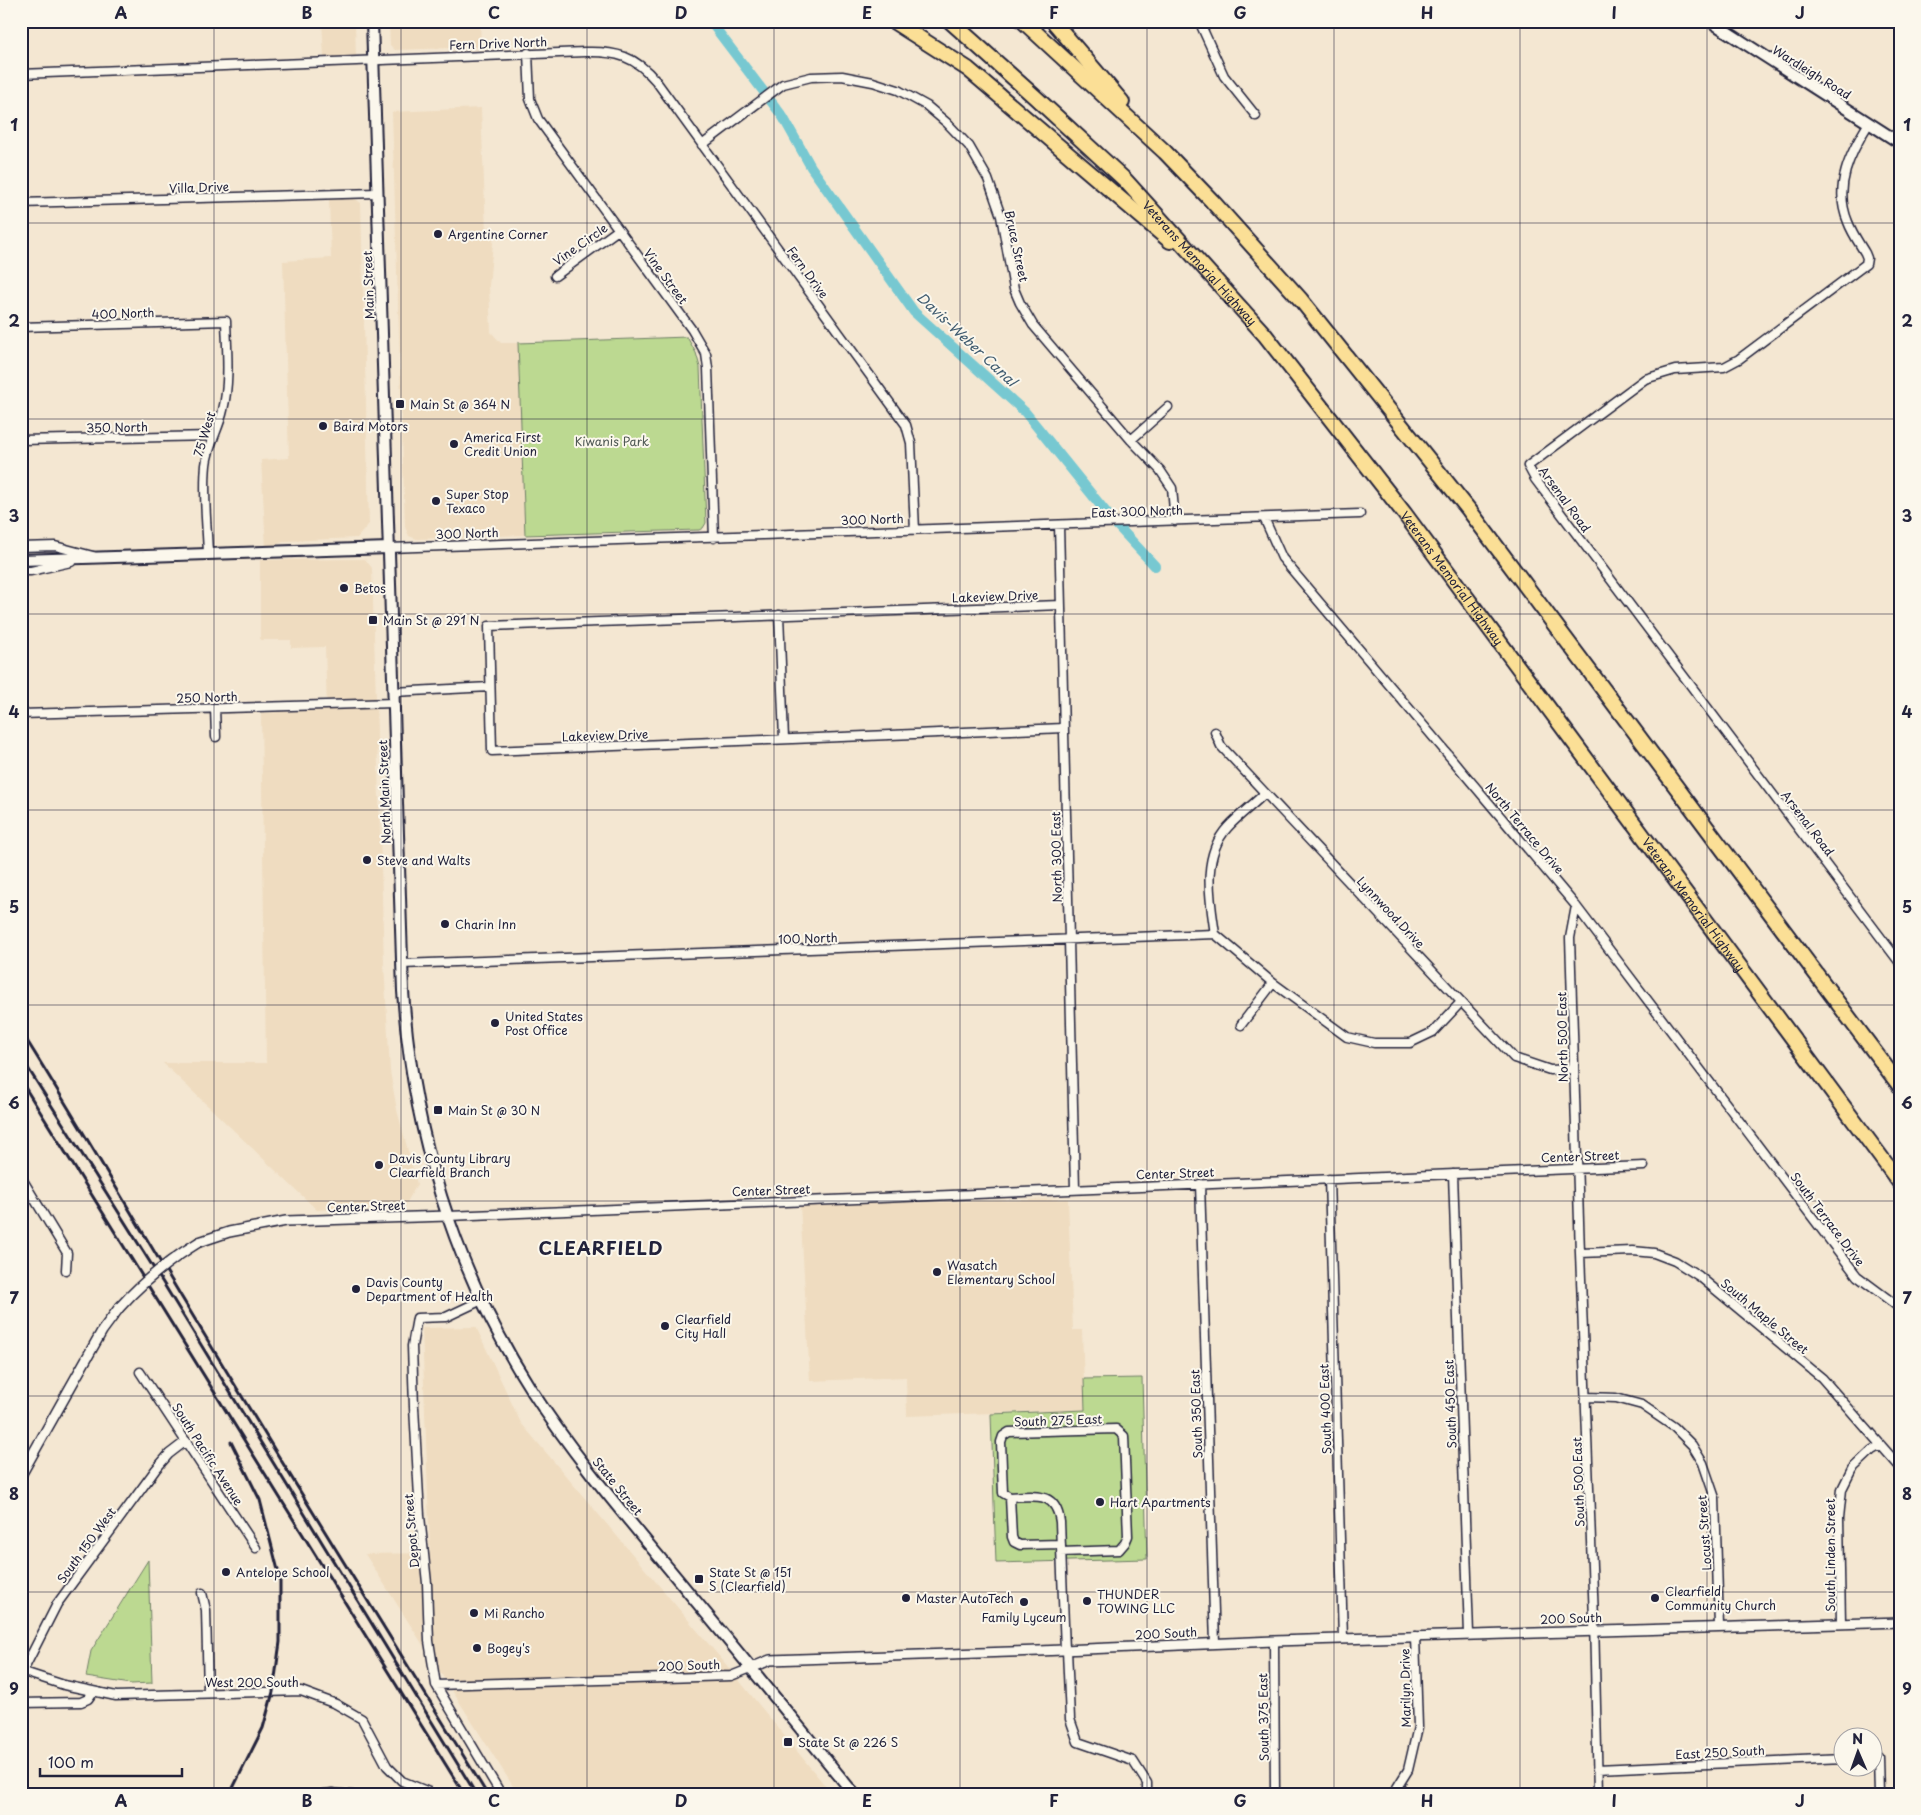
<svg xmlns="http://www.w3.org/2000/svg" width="1921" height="1815" font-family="'Playpen Sans',sans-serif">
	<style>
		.built { fill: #efdcc0 }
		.green { fill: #bcd991; stroke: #6f7e66 }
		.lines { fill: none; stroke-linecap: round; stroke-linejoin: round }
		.canal { stroke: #77c8d1; stroke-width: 10 }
		.minor-casing { stroke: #22223b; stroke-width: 11 }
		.tertiary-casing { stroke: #22223b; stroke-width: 12 }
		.secondary-casing { stroke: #22223b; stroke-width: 14 }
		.motorway-casing { stroke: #22223b; stroke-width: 18 }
		.minor { stroke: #fbf7ec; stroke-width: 8 }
		.tertiary { stroke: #fbf7ec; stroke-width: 9 }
		.secondary { stroke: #fbf7ec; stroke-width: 10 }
		.motorway { stroke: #fbdf96; stroke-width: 14 }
		.rail { stroke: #22223b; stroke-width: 3 }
		.tertiary-bridge-casing { stroke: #22223b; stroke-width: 12; stroke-linecap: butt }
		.tertiary-bridge { stroke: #fbf7ec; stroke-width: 9 }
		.grid { fill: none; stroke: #22223b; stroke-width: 1; stroke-opacity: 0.55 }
		.poi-dot { fill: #22223b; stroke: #fbf7ec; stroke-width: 2 }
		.labels { text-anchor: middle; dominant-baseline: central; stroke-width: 4; stroke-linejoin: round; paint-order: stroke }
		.street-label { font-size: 12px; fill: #22223b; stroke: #fbf7ec }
		.poi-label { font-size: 12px; fill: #22223b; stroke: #fbf7ec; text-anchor: start }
		.park-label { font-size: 12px; fill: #505955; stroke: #fbf7ec }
		.water-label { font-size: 14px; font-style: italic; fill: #405c70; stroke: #fbf7ec }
		.district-label { font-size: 18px; font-weight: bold; letter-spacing: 1px; fill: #22223b; stroke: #fbf7ec }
		.neatline { fill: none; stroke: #22223b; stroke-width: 2 }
		.grid-label { font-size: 16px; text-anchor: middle; font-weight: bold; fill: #22223b }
	</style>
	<rect width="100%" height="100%" fill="#f4e7d2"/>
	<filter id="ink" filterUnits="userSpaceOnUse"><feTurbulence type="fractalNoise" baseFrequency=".02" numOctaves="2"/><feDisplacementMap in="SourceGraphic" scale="10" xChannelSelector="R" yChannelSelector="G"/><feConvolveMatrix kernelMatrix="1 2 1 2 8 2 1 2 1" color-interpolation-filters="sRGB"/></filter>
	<g filter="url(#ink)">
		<path class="built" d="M322,21H355L356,57L324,58Z
			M389,21H480L481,47L395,50L390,45Z
			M481,108L486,232H494L489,286L491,332L501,343H518L525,535L417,539L409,536L405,527L392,112Z
			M354,198L361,203L369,524L357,538L286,541L266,548L261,460L289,458L283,261L331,258L329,199Z
			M365,559L372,568L384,963L390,1071L397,1110L417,1184L405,1206L317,1210L163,1063H266L261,713L327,710L325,647L291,648V640H260V560Z
			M1068,1199L1073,1330H1082L1085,1410L907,1416L906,1377L810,1381L800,1205Z
			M476,1327L521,1423L729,1668L832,1794H518L365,1554L430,1553L422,1328Z"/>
		<path class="green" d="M687,337L696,353L700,367L706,523L703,528L699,530L525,535L518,343Z
			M1142,1378L1147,1559L996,1563L991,1414L1085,1410L1084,1379Z
			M148,1560L152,1683L131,1684L86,1677L91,1651Z"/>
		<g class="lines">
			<path class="canal" d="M710,21L783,117L811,167L914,312L1025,412L1114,522L1155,566"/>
			<g class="minor-casing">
				<path id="minor" d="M1199,21L1224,76L1256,116
					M528,53L530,99L538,119L692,330L706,354L708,368L714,538
					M21,74L585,52C616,51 635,56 656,81L906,425L911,443L915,530
					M1869,123C1850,153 1833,187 1848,222C1852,233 1859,243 1865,253L1867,258L1866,264L1739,359L1724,367L1675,370L1645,379L1528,466L1535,479L1900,963
					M702,145L783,84L811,77L842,76L873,82L898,90L927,106L947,123L969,146L988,179L1001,216L1014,289L1020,303L1033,325L1131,440L1160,470L1172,488L1175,521
					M21,203L377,193
					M555,276L618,230
					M21,327L226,321C227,351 230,381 223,410C219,429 208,445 206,465C203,495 207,525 208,554
					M21,440L213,436
					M1131,440L1168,407
					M1264,518L1282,558L1576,906L1857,1276L1900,1308
					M1059,525L1075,1189
					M21,547L55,546L93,556
					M389,548L1360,514
					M21,571H31L71,562
					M1061,605L489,626L492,751L1064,728
					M779,615L784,739
					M393,692L490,687
					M215,708L216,737
					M21,714L394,703
					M1215,732L1221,746L1514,1058L1550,1070L1573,1069
					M1265,793C1253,805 1239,815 1228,827C1201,856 1210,899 1215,934L1273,983L1347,1037L1374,1043H1410L1433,1032L1461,1002
					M1576,906L1570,938L1580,1253L1594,1619L1598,1794
					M402,964L1215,934
					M1241,1025L1273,983
					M1453,1174L1469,1634
					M21,1177L67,1253L66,1270
					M1329,1179L1343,1638
					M1200,1184L1215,1643
					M448,1216L1644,1166
					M1580,1253L1633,1251L1654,1253L1675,1261L1699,1276L1822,1378L1900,1467
					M482,1300L446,1317L417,1318L412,1346L414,1407L420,1516L427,1583L429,1641L436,1685L501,1794
					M140,1372L256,1548
					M1586,1397L1616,1398L1642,1405L1674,1427L1692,1445L1703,1463L1715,1498L1719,1626
					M1010,1497L1003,1493L1001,1442L1003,1436L1009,1432L1116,1429L1124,1436L1128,1536L1125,1543L1119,1550L1061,1552
					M1061,1544L1020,1545L1014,1542L1012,1537L1010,1497C1035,1496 1056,1491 1060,1522L1065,1650
					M202,1593L206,1610L208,1693
					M1841,1622L1839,1518L1842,1489L1852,1469L1872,1450L1881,1445
					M1274,1641L1275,1794
					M1067,1650L1070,1719L1078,1742L1133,1761L1147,1783V1794
					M21,1671L64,1685L116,1696L301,1691L336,1704L362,1719L387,1766L402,1781L429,1792V1794
					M21,1675L57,1604L156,1469L169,1454L186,1441
					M436,1685L731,1676L751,1668
					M21,1703L81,1702L88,1699L93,1692
					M1874,1757L1878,1756L1879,1794
					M1597,1769L1844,1758
					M1393,1794L1408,1770L1418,1727L1415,1636"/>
			</g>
			<g class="tertiary-casing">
				<path id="tertiary" d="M199,1242L229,1232L286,1221L448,1216
					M21,1475L102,1331L119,1308
					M751,1668L770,1660L1039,1651L1274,1641L1900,1622"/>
			</g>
			<g class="secondary-casing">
				<path id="secondary" d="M372,21L403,991C412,1130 454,1269 530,1388C576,1460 634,1526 689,1593C745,1660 799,1727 854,1794
					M1710,21L1900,143
					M21,560L389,548"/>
			</g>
			<g class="motorway-casing">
				<g id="motorway">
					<path d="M893,21L968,69L1170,241"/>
					<path id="s1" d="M950,21L1035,97L1125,180L1265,335L1404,513L1900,1183"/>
					<path d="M1023,21L1165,152L1212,201L1301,300L1469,510L1900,1086"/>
					<path d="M1053,21L1122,102"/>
				</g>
			</g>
			<use href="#minor" class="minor"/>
			<use href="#tertiary" class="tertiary"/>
			<use href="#secondary" class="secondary"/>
			<use href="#motorway" class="motorway"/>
			<path class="rail" d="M21,1031C73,1114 122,1198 172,1281C275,1453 382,1623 487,1794
				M21,1057L165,1286L476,1794
				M21,1081L464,1794
				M230,1794L263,1728L273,1692L280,1642V1578L260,1500L231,1442
				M295,1794L332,1789L377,1794"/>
			<g class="tertiary-bridge-casing">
				<path id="tertiary-bridge" d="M119,1308C143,1281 168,1261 199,1242"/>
			</g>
			<use href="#tertiary-bridge" class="tertiary-bridge"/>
		</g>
	</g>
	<path class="grid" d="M214,21V1794M401,21V1794M587,21V1794M774,21V1794M960,21V1794M1147,21V1794M1334,21V1794M1520,21V1794M1707,21V1794M21,223H1900M21,419H1900M21,614H1900M21,810H1900M21,1005H1900M21,1201H1900M21,1396H1900M21,1592H1900"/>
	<g class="poi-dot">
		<circle cx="438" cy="234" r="5"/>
		<rect x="395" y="399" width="10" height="10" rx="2.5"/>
		<circle cx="323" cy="426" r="5"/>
		<circle cx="454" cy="444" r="5"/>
		<circle cx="436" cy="501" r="5"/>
		<circle cx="344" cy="588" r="5"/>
		<rect x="368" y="615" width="10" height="10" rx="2.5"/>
		<circle cx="367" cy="860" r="5"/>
		<circle cx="445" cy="924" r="5"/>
		<circle cx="495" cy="1023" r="5"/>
		<rect x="433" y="1105" width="10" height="10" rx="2.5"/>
		<circle cx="379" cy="1165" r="5"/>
		<circle cx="937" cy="1272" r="5"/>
		<circle cx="356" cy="1289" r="5"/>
		<circle cx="665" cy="1326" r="5"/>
		<circle cx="1100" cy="1502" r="5"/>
		<circle cx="226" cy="1572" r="5"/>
		<rect x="694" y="1574" width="10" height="10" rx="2.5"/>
		<circle cx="906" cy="1598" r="5"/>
		<circle cx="1655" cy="1598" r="5"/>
		<circle cx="1087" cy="1601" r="5"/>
		<circle cx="1024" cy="1602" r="5"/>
		<circle cx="474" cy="1613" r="5"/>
		<circle cx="477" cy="1648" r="5"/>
		<rect x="783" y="1737" width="10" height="10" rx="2.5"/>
	</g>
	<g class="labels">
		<g class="street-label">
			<text transform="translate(498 43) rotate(-2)">Fern Drive North</text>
			<text transform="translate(1812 72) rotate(32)">Wardleigh Road</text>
			<text transform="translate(199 187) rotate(-2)">Villa Drive</text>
			<text transform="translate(580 244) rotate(-35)">Vine Circle</text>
			<text transform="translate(1017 246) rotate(78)">Bruce Street</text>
			<text stroke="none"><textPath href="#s1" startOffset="348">Veterans Memorial Highway</textPath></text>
			<text transform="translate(808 272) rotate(54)">Fern Drive</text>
			<text transform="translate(666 276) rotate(54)">Vine Street</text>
			<text transform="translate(368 285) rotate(-92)">Main Street</text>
			<text transform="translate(123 313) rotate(-2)">400 North</text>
			<text transform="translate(117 427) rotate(-1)">350 North</text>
			<text transform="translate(204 434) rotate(-73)">75 West</text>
			<text transform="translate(1565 499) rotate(54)">Arsenal Road</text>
			<text transform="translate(1137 511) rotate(-2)">East 300 North</text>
			<text transform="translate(872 519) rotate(-2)">300 North</text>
			<text transform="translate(467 533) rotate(-2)">300 North</text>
			<text stroke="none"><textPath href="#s1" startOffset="752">Veterans Memorial Highway</textPath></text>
			<text transform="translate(995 596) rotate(-2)">Lakeview Drive</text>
			<text transform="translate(207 697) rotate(-2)">250 North</text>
			<text transform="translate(605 735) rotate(-2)">Lakeview Drive</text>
			<text transform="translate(384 792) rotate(-92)">North Main Street</text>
			<text transform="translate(1808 823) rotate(53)">Arsenal Road</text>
			<text transform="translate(1525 828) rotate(50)">North Terrace Drive</text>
			<text transform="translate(1056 857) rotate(-91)">North 300 East</text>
			<text stroke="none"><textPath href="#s1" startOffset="1158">Veterans Memorial Highway</textPath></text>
			<text transform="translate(1391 912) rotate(47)">Lynnwood Drive</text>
			<text transform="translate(808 938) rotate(-2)">100 North</text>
			<text transform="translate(1562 1037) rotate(-91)">North 500 East</text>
			<text transform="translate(1580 1156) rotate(-2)">Center Street</text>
			<text transform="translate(1175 1173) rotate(-2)">Center Street</text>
			<text transform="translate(771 1190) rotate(-2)">Center Street</text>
			<text transform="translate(366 1206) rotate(-2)">Center Street</text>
			<text transform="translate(1828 1219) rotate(53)">South Terrace Drive</text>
			<text transform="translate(1765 1316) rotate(40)">South Maple Street</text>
			<text transform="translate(1450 1404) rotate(-92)">South 450 East</text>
			<text transform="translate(1325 1409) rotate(-92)">South 400 East</text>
			<text transform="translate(1196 1414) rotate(-92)">South 350 East</text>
			<text transform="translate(1058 1420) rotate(-2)">South 275 East</text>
			<text transform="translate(208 1454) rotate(57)">South Pacific Avenue</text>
			<text transform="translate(1578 1482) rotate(-92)">South 500 East</text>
			<text transform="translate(618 1486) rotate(51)">State Street</text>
			<text transform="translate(411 1531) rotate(-95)">Depot Street</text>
			<text transform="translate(1704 1533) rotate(-94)">Locust Street</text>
			<text transform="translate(86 1545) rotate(-54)">South 150 West</text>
			<text transform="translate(1830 1555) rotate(-90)">South Linden Street</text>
			<text transform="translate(1571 1618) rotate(-2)">200 South</text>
			<text transform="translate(1166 1633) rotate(-3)">200 South</text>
			<text transform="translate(689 1665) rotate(-2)">200 South</text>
			<text x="252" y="1682">West 200 South</text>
			<text transform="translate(1405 1688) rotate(-91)">Marilyn Drive</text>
			<text transform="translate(1263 1717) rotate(-91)">South 375 East</text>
			<text transform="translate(1720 1752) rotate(-3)">East 250 South</text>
		</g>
		<g class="poi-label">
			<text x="448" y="234">Argentine Corner</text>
			<text x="410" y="404">Main St @ 364 N</text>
			<text x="333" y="426">Baird Motors</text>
			<text x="464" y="437">America First<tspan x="464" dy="14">Credit Union</tspan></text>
			<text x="446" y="494">Super Stop<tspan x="446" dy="14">Texaco</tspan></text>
			<text x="354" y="588">Betos</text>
			<text x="383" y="620">Main St @ 291 N</text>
			<text x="377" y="860">Steve and Walts</text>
			<text x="455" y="924">Charin Inn</text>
			<text x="505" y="1016">United States<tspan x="505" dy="14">Post Office</tspan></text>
			<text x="448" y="1110">Main St @ 30 N</text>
			<text x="389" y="1158">Davis County Library<tspan x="389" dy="14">Clearfield Branch</tspan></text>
			<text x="947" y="1265">Wasatch<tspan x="947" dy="14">Elementary School</tspan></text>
			<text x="366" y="1282">Davis County<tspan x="366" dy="14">Department of Health</tspan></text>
			<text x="675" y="1319">Clearfield<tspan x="675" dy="14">City Hall</tspan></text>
			<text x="1110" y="1502">Hart Apartments</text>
			<text x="236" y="1572">Antelope School</text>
			<text x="709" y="1572">State St @ 151<tspan x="709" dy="14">S (Clearfield)</tspan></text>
			<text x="1665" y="1591">Clearfield<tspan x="1665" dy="14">Community Church</tspan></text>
			<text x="1097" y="1594">THUNDER<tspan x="1097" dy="14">TOWING LLC</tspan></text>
			<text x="916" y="1598">Master AutoTech</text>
			<text x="484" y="1613">Mi Rancho</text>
			<text x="1024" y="1617" text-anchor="middle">Family Lyceum</text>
			<text x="487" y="1648">Bogey's</text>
			<text x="798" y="1742">State St @ 226 S</text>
		</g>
		<g class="park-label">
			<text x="612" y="441">Kiwanis Park</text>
		</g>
		<g class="water-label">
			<text transform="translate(967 339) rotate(43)">Davis-Weber Canal</text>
		</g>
		<g class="district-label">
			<text x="601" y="1247">CLEARFIELD</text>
		</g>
	</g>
	<rect width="1921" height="1815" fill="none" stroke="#fbf7ec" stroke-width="55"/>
	<g transform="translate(1858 1752) rotate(358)"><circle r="24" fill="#fbf7ec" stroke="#a4a2a5"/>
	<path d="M0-4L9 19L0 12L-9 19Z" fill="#22223b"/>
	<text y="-8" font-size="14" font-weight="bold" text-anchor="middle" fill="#22223b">N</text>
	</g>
	<path d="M40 1768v8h142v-8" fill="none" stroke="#22223b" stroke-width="2.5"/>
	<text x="48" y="1768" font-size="15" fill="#22223b" stroke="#fbf7ec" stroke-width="4" paint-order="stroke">100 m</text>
	<rect x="28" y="28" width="1866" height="1760" class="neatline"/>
	<g class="grid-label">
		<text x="121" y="19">A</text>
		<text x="307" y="19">B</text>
		<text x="494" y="19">C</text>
		<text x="681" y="19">D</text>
		<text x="867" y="19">E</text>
		<text x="1054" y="19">F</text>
		<text x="1240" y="19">G</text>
		<text x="1427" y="19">H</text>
		<text x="1614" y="19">I</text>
		<text x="1800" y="19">J</text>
		<text x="14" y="131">1</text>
		<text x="1907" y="131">1</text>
		<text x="14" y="327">2</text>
		<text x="1907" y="327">2</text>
		<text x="14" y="522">3</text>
		<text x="1907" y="522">3</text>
		<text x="14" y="718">4</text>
		<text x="1907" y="718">4</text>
		<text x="14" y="913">5</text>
		<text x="1907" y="913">5</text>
		<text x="14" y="1109">6</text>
		<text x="1907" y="1109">6</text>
		<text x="14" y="1304">7</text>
		<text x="1907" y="1304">7</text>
		<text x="14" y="1500">8</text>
		<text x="1907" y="1500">8</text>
		<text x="14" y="1695">9</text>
		<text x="1907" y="1695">9</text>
		<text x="121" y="1807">A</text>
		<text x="307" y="1807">B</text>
		<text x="494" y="1807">C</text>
		<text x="681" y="1807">D</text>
		<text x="867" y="1807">E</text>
		<text x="1054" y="1807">F</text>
		<text x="1240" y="1807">G</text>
		<text x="1427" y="1807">H</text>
		<text x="1614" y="1807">I</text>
		<text x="1800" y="1807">J</text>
	</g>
</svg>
